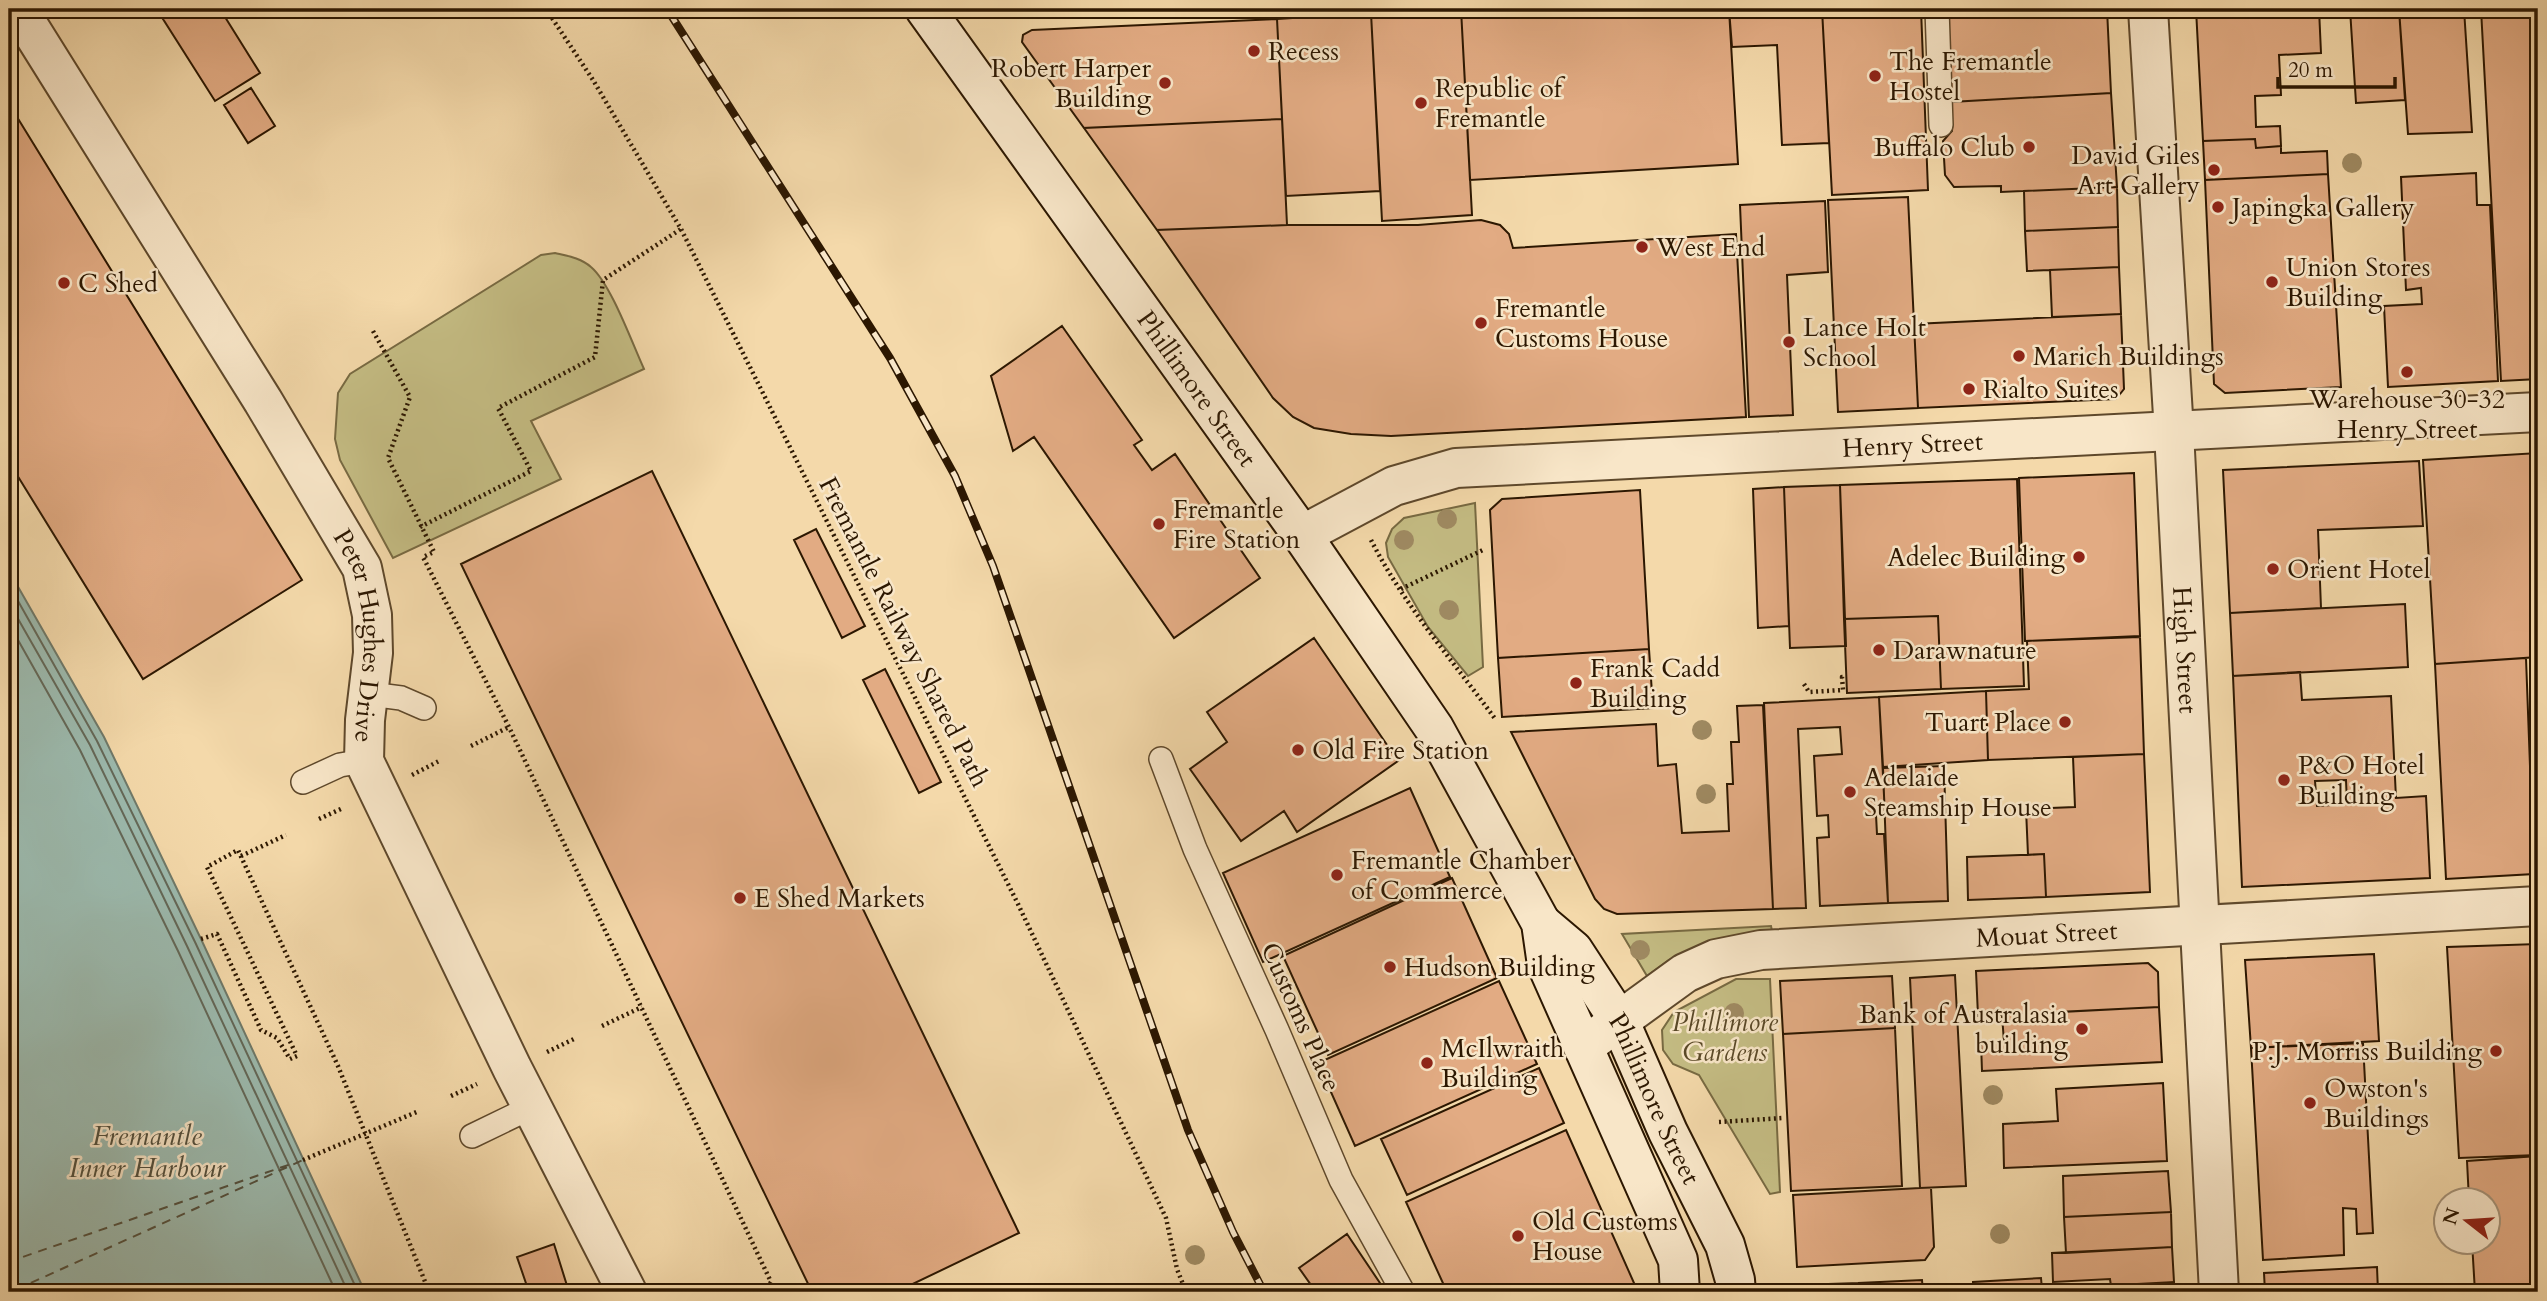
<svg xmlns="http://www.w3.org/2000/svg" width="2547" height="1301" font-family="Cardo,serif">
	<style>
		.green { fill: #c4bc83; stroke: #786a42; stroke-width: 2 }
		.water { fill: #9cbaae; stroke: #6f7969; stroke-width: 2 }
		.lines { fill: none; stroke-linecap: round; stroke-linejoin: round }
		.shore { stroke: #646858; stroke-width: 2 }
		.ferry { stroke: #53503e; stroke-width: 2; stroke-dasharray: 9 7; stroke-linecap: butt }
		.building { fill: #e2ab83; stroke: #2c1701; stroke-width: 2; fill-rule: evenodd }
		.lane-casing { stroke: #5e482b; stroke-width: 26 }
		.street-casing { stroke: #5e482b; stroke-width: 42 }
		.secondary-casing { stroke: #2c1701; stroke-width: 42 }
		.path { stroke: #2c1701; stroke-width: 4.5; stroke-dasharray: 2 3.5; stroke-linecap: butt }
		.lane { stroke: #f8e6c8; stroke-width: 23 }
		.street { stroke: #f8e6c8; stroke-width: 38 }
		.secondary { stroke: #f8e6c8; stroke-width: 38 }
		.rail-casing { stroke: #2c1701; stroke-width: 8 }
		.rail { stroke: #f8e6c8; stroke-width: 5; stroke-dasharray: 16; stroke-linecap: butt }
		.tree { fill: #9f8a62 }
		.poi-dot { fill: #8f2418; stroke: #f8e6c8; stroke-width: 2.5 }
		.labels { text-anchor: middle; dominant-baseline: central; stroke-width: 5; stroke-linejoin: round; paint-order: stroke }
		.poi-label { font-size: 26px; fill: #2c1701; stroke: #f8e6c8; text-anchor: start }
		.street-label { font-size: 26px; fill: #2c1701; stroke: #f8e6c8 }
		.park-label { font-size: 26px; font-style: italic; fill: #5a4928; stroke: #f8e6c8 }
		.water-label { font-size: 28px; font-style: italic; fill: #53503e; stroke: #f8e6c8 }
	</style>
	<rect width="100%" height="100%" fill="#f4d9aa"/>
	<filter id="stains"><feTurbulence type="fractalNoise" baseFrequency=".00286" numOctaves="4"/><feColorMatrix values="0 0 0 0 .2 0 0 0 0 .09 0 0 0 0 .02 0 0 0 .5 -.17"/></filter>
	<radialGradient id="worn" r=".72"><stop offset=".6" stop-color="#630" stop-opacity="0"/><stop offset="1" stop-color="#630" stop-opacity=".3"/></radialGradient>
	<path class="green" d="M555,253C568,256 581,258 591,267C611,284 632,343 644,369L531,421L561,479L393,558L340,460L335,439L338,393L350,374L541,255Z
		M1475,503L1483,667L1468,676L1428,627L1388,557L1386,543L1392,529L1404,518Z
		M1771,926L1773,936L1687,954L1669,960L1647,976L1622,934Z
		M1736,979H1770L1780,1192L1770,1194L1699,1075L1673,1064L1663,1050L1662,1030L1674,1012Z"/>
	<path class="water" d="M9,571L104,737L201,939L365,1292H9Z"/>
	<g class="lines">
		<path class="shore" d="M9,585L97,741L195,942L358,1292
			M9,603L90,745L187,946L348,1292
			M9,624L80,750L178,951L336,1292"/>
		<path class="ferry" d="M9,1264L14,1260L291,1164
			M18,1292L24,1286L303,1160"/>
	</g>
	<path class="building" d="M179,9H220L260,73L215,101L163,19Z
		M1461,9H1729L1738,164L1470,180Z
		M1461,9L1472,215L1382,221L1371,13Z
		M1729,9H1822L1829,143L1782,145L1777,45L1732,47Z
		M1822,9H1921L1928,190L1832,195Z
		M1945,9H2107L2111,93L1951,102Z
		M2196,9H2319L2321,53L2279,55L2281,95L2255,96L2256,127L2280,126L2281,146L2256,148L2255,139L2203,141Z
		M2350,9H2399L2405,100L2356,103Z
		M2399,9H2464L2472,132L2408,134Z
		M2481,9H2538V379L2501,381Z
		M1371,13L1380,191L1286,196L1277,19Z
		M1277,19L1282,119L1084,128L1022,42L1023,35L1032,30Z
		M251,88L275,126L248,143L224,105Z
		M2111,93L2117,187L2001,192V186L1954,187L1945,175L1943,141L1952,131L1951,102Z
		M9,104L302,580L143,679L9,462Z
		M1282,119L1287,225L1157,230L1084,128Z
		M2255,139L2256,148L2281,146V153L2327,151L2328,174L2205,180L2203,141Z
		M2476,173L2477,205H2490L2498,381L2388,387L2384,306L2422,304L2421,288L2406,290L2401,177Z
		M2328,174L2341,387L2225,393L2214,384L2205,180Z
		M2117,187L2118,227L2025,231L2024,191Z
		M1908,197L1918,408L1838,412L1828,200Z
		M1825,201L1828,272L1787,275L1793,415L1749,417L1740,205Z
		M1481,220L1500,225L1509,234L1513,248L1736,234L1746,417L1391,436L1351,434L1314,428L1293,417L1273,398L1157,230L1287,225H1418Z
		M2118,227L2119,267L2027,271L2025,231Z
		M2119,267L2121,314L2052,317L2050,270Z
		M2121,314L2124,389L2116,399L1918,408L1914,324Z
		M1062,326L1142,440L1134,445L1152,470L1175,454L1260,578L1174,638L1034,437L1013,451L991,376Z
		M2538,453V657L2435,664L2423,460Z
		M2419,461L2423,526L2318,530L2321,608L2230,613L2223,470Z
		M652,471L1019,1233L896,1292H812L461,564Z
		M2134,473L2140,636L2025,641L2019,478Z
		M2017,479L2024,686L1941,689L1938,616L1844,619L1840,485Z
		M1840,485L1846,646L1790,648L1784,487Z
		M1784,487L1789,626L1758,628L1753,489Z
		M1640,490L1649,649L1498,658L1490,510L1502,499Z
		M816,529L865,626L842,638L794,540Z
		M2405,604L2408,667L2233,676L2230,613Z
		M1938,616L1941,689L1847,693L1844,619Z
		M2140,637L2144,754L1988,760L1986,691L2029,689L2027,641Z
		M1314,638L1398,761L1297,832L1284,811L1241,841L1190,769L1227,742L1207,712Z
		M1649,649L1653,708L1502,717L1498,658Z
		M2526,658L2534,874L2446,879L2435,664Z
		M885,669L941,782L919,793L863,680Z
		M2300,672L2302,700L2391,696L2396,798L2426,796L2430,878L2242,887L2233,676ZM2346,780L2347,804L2317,806L2315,781Z
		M1986,691L1988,760L1883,767L1879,697Z
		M1879,697L1885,815H1876L1877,834H1884L1888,903L1820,906L1817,838L1829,837L1828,815L1817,816L1814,756L1842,754L1840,727L1798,729L1806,908L1773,909L1764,703Z
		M1763,705L1773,909L1617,914L1604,909L1595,899L1511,732L1656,724L1658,766L1676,764L1682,833L1729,831L1727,784H1733L1731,742H1739L1737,706Z
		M2144,754L2150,892L2046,897L2044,854L2028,855L2026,809L2075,807L2073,757Z
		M1944,766L1948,901L1888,903L1883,768Z
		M1410,788L1450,877L1263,962L1223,873Z
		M2044,854L2046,897L1968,900L1967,857Z
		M1452,878L1497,978L1328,1055L1283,956Z
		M2538,944V1155L2459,1158L2447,947Z
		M2374,954L2379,1041L2251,1048L2245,960Z
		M2148,963L2158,972L2159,1007L1978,1016L1976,971Z
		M1955,975L1966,1186L1920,1188L1910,978Z
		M1892,976L1895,1028L1783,1034L1780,981Z
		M1499,981L1537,1064L1355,1146L1318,1063Z
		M2159,1007L2162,1062L1982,1071L1981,1043L2004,1042L2002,1015Z
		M1895,1028L1902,1186L1791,1191L1783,1034Z
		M2363,1043L2373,1233L2357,1234L2356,1209L2343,1208L2344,1255L2263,1260L2251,1048Z
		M1539,1068L1564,1123L1407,1195L1381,1139Z
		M2163,1083L2167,1161L2004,1168L2003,1124L2058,1121L2056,1089Z
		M1566,1130L1638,1292H1447L1406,1202Z
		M2538,1156V1292H2475L2472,1242H2488V1200H2469L2467,1161Z
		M2168,1171L2171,1212L2064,1217L2063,1176Z
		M1920,1188H1931L1934,1247L1925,1260L1797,1267L1793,1195Z
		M2171,1212L2172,1247L2066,1253L2064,1217Z
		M1347,1234L1386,1292H1316L1299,1268Z
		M554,1244L569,1292H529L517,1257Z
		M2172,1247L2174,1282L2111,1286L2110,1279L2053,1282L2052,1253Z
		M2377,1267L2378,1292H2265L2264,1273Z
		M2041,1278L2042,1289L2174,1282V1292H1973V1282Z
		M1922,1280L1923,1292H1860L1859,1283Z
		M1859,1283L1860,1292H1798L1797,1285Z
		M2461,1285V1292H2394V1288Z"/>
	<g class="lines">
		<g class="lane-casing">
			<path id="lane" d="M1937,9L1941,125
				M370,694L401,698L424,708
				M1161,759L1195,849L1277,1030L1341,1180L1403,1292
				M303,782L340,765L364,761
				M472,1136L532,1107"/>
		</g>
		<g class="street-casing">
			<g id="street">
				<path id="s1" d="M18,9L263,401L362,568L372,615L373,653L365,720L364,761L512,1068L627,1292"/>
				<path id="s2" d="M2148,9L2174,432L2219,1292"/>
				<path id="s3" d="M1302,535L1394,486L1456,468L2538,412"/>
				<path id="s4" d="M1583,1047L1685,973L1716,959L1761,950L2538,906"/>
			</g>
		</g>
		<g class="secondary-casing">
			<g id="secondary">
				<path id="s5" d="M925,9L1302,535L1434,728L1541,923L1547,965L1678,1260L1680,1292"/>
				<path id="s6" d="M1541,923L1573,950L1620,1022L1668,1132L1725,1245L1735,1280L1736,1292"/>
			</g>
		</g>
		<path class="path" d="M546,9L593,80L681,229L1018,904L1166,1218L1177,1269L1186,1292
			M373,331L410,397L388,458L434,552L423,557L509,727L771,1282L765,1292
			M420,527L531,471L498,408L595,357L603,280L681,229
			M1371,540C1404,605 1453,661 1496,720
			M1401,589L1485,549
			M1804,684L1809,692L1843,690L1842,677H1846
			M471,746L509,727
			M412,775L439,761
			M319,819L343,808
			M241,856L286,835
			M201,939L217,934L261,1030L277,1038L290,1059L297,1056L207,867L238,850L338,1066L426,1284L425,1292
			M602,1026L642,1007
			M547,1052L574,1039
			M451,1096L477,1084
			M1719,1122L1783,1118
			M303,1160L419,1111
			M1052,1285L1055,1292"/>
		<use href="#lane" class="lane"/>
		<use href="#street" class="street"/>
		<use href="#secondary" class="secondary"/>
		<g class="rail-casing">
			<path id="rail" d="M667,9L890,358L955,476L993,566L1188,1130L1233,1232L1264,1292"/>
		</g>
		<use href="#rail" class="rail"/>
	</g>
	<g class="tree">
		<circle cx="2352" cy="163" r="10"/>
		<circle cx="1447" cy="519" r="10"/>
		<circle cx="1404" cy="540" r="10"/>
		<circle cx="1449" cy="610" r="10"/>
		<circle cx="1702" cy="730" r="10"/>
		<circle cx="1706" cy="794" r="10"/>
		<circle cx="1640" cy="950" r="10"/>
		<circle cx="1734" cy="1013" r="10"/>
		<circle cx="1993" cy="1095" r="10"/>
		<circle cx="2000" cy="1234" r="10"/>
		<circle cx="1195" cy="1255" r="10"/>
	</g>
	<g class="poi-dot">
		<circle cx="1254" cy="51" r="7"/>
		<circle cx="1875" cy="76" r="7"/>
		<circle cx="1165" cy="83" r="7"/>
		<circle cx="1421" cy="103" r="7"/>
		<circle cx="2029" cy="147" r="7"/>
		<circle cx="2214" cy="170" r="7"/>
		<circle cx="2218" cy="207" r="7"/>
		<circle cx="1642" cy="247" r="7"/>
		<circle cx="2272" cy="282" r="7"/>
		<circle cx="64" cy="283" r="7"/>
		<circle cx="1481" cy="323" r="7"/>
		<circle cx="1789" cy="342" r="7"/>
		<circle cx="2019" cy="356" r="7"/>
		<circle cx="2407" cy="372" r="7"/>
		<circle cx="1969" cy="389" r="7"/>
		<circle cx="1159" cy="524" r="7"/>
		<circle cx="2079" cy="557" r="7"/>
		<circle cx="2273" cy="569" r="7"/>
		<circle cx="1879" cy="650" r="7"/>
		<circle cx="1576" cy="683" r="7"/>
		<circle cx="2065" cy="722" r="7"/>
		<circle cx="1298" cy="750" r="7"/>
		<circle cx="2284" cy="780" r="7"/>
		<circle cx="1850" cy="792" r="7"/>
		<circle cx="1337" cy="875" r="7"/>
		<circle cx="740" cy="898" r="7"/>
		<circle cx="1390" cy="967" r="7"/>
		<circle cx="2082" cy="1029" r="7"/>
		<circle cx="2496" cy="1051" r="7"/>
		<circle cx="1427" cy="1063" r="7"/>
		<circle cx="2310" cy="1103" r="7"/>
		<circle cx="1518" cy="1236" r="7"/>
	</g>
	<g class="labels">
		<g class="poi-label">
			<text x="1268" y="51">Recess</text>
			<text x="1889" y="61">The Fremantle<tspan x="1889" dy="30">Hostel</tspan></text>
			<text x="1151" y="68" text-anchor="end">Robert Harper<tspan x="1151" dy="30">Building</tspan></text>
			<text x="1435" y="88">Republic of<tspan x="1435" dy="30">Fremantle</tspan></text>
			<text x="2015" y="147" text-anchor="end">Buffalo Club</text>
			<text x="2200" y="155" text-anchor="end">David Giles<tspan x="2200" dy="30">Art Gallery</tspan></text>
			<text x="2232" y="207">Japingka Gallery</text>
			<text x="1656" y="247">West End</text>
			<text x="2286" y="267">Union Stores<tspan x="2286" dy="30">Building</tspan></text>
			<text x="78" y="283">C Shed</text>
			<text x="1495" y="308">Fremantle<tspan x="1495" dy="30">Customs House</tspan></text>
			<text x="1803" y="327">Lance Holt<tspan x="1803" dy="30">School</tspan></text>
			<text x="2033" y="356">Marich Buildings</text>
			<text x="1983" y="389">Rialto Suites</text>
			<text x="2407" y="399" text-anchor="middle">Warehouse 30-32<tspan x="2407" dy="30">Henry Street</tspan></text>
			<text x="1173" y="509">Fremantle<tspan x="1173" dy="30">Fire Station</tspan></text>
			<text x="2065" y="557" text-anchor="end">Adelec Building</text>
			<text x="2287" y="569">Orient Hotel</text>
			<text x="1893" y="650">Darawnature</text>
			<text x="1590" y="668">Frank Cadd<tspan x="1590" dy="30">Building</tspan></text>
			<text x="2051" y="722" text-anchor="end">Tuart Place</text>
			<text x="1312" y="750">Old Fire Station</text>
			<text x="2298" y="765">P&amp;O Hotel<tspan x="2298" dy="30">Building</tspan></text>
			<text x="1864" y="777">Adelaide<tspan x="1864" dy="30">Steamship House</tspan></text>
			<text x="1351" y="860">Fremantle Chamber<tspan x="1351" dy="30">of Commerce</tspan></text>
			<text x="754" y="898">E Shed Markets</text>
			<text x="1404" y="967">Hudson Building</text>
			<text x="2068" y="1014" text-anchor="end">Bank of Australasia<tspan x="2068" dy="30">building</tspan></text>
			<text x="1441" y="1048">McIlwraith<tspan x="1441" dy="30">Building</tspan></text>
			<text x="2482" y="1051" text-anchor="end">P.J. Morriss Building</text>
			<text x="2324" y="1088">Owston's<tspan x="2324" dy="30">Buildings</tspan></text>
			<text x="1532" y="1221">Old Customs<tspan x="1532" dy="30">House</tspan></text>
		</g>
		<g class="street-label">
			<text stroke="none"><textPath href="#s5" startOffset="467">Phillimore Street</textPath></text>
			<text stroke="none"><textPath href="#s3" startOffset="626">Henry Street</textPath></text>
			<text transform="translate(904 632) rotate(63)">Fremantle Railway Shared Path</text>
			<text stroke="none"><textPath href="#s1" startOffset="723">Peter Hughes Drive</textPath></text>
			<text stroke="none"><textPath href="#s2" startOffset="642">High Street</textPath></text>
			<text stroke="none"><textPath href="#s4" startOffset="492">Mouat Street</textPath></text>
			<text transform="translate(1301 1017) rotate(66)">Customs Place</text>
			<text stroke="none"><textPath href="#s6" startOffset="212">Phillimore Street</textPath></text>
		</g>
		<g class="park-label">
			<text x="1725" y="1022">Phillimore<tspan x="1725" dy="30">Gardens</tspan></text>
		</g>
		<g class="water-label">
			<text x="147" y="1136">Fremantle<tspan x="147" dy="32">Inner Harbour</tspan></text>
		</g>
	</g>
	<rect width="2547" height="1301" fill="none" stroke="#f4d9aa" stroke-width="35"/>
	<rect x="10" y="10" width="2526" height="1280" fill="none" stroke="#2c1701" stroke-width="3.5"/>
	<rect x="18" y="18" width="2512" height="1266" fill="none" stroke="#2c1701" stroke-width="2"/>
	<g transform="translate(2467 1221) rotate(287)"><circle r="33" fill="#f8e6c8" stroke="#a69378" stroke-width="2"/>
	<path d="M0-5L12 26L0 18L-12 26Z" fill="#8f2418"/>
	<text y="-10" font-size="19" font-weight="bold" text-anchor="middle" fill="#2c1701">N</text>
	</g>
	<path d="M2278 77v10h117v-10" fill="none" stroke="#2c1701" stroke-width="3.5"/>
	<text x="2288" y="77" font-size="21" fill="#2c1701" stroke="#f8e6c8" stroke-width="5" paint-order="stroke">20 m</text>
	<rect width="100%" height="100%" filter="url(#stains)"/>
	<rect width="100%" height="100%" fill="url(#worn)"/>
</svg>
